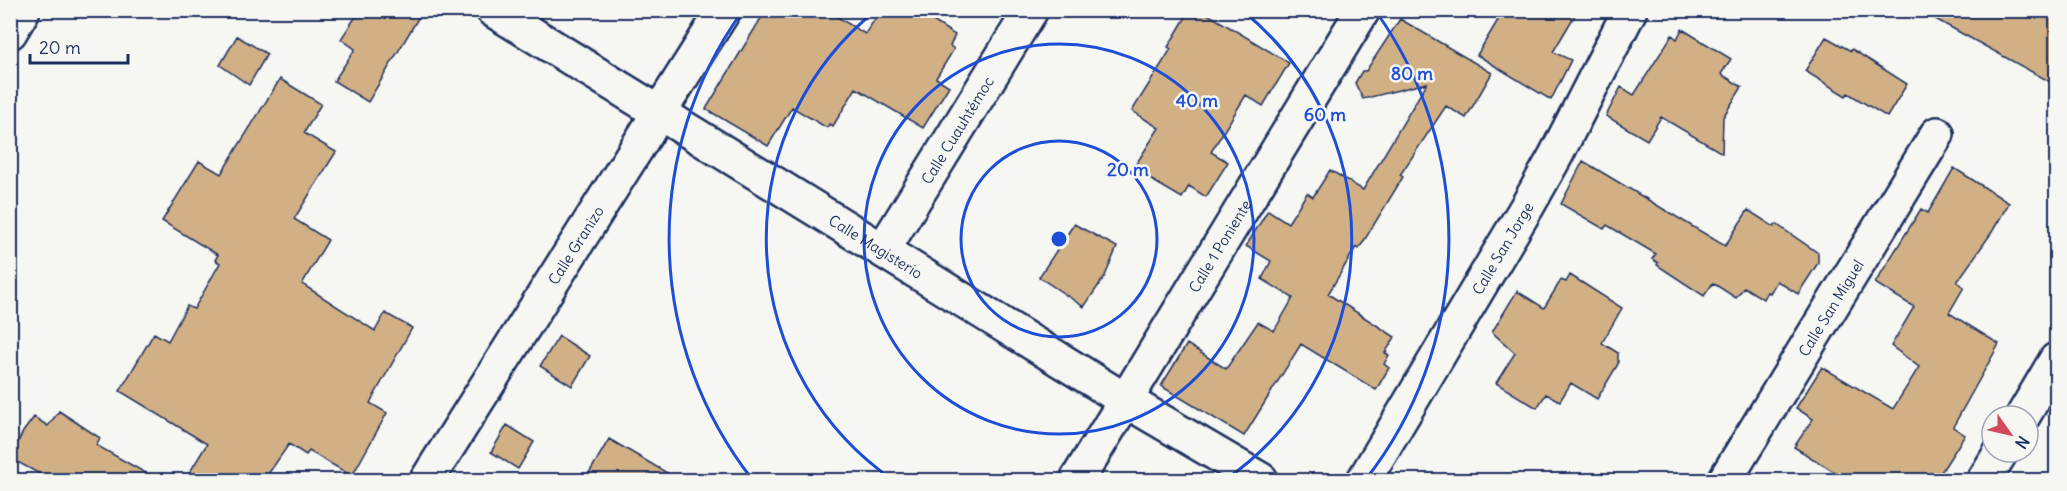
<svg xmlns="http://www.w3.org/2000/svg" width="2067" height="491" font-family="Delius,sans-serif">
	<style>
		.building { fill: #d2b085; stroke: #1b2f5e; stroke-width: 1.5 }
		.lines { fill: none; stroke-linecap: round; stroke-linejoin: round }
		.street-casing { stroke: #1b2f5e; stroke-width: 38 }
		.secondary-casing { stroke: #1b2f5e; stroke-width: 38 }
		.street { stroke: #f6f6f2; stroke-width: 33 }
		.secondary { stroke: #f6f6f2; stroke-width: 33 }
		.ring { fill: none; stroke: #1d4ed8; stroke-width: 3 }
		.labels { text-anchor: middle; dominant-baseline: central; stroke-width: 5; stroke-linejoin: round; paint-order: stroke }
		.street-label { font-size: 15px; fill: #1b2f5e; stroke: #f6f6f2 }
		.centre { fill: #1d4ed8; stroke: #f6f6f2; stroke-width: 3 }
		.ring-label { font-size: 18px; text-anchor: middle; font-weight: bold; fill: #1d4ed8; stroke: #f6f6f2; stroke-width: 5; stroke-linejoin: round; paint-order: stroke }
	</style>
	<rect width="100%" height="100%" fill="#f6f6f2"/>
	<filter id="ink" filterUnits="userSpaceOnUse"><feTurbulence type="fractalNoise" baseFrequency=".0167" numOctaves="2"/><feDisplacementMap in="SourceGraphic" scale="12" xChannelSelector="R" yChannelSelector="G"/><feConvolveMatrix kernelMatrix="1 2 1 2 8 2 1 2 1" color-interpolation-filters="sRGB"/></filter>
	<g filter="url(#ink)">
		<path class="building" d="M360,10H423L368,102L334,81L355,49L341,39Z
			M766,10H826L865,34L881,10H916L955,35L950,46L954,49L936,78L949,86L923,128L856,88L833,126L829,124L827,128L792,107L768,146L706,109Z
			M1190,10H1201L1289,63L1263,106L1246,95L1211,152L1228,162L1206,197L1189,186L1182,198L1133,169L1159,128L1132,111L1171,49L1168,47Z
			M1504,10H1578L1553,52L1571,60L1551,100L1477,55Z
			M1919,10H2056V85Z
			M1400,19L1492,73L1466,118L1446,106L1400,175L1403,177L1359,249L1356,247L1328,294L1395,337L1385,353L1389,355L1384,364L1389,368L1376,390L1301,344L1244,436L1161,386L1187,344L1226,369L1258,322L1274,331L1293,298L1262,279L1271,261L1246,246L1268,210L1288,223L1307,193L1313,197L1330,170L1363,190L1427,83L1363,99L1355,83L1362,71H1366Z
			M1682,29L1731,59L1721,74L1742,87L1723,117L1722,153L1661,117L1647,140L1606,116L1621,87L1634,95L1672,35L1677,39Z
			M237,36L267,54L249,85L220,65Z
			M1826,37L1851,51L1852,49L1907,84L1887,117L1848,93L1846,96L1805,71Z
			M280,79L321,104L304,133L336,152L294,219L328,240L302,284L375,331L385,313L412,328L370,403L387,413L352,476L309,451L306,455L289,444L264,480H185L207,444L120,391L154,333L168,341L187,306L194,309L220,263L215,260L218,255L162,221L199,161L221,174Z
			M1583,161L1725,246L1748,210L1774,227L1776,224L1818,253V263L1798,294L1777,281L1770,293L1767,292L1763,299L1744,287L1736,298L1713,283L1704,296L1657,265L1658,263L1652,259L1656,254L1607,225L1604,229L1561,204Z
			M1954,168L2009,203L1992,232L1957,282L1964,287L1949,313L1999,344L1953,427L1965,435L1936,480H1847L1794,447L1813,419L1796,408L1822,367L1893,409L1919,367L1891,346L1914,307L1875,283L1921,209L1928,213Z
			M1074,224L1117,247L1105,276L1084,307L1039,277Z
			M1570,275L1622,308L1602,343L1618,353V364L1597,399L1571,383L1560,401L1546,394L1537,408L1496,383L1515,353L1492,332L1517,291L1544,308L1561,280L1566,282Z
			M559,336L590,356L572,386L540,366Z
			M59,411L100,438L96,445L158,480H51L10,458L23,432L34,417L48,426Z
			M507,425L534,442L518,469L491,452Z
			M609,439L679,480H585Z"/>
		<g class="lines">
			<g class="street-casing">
				<g id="street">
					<path id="s1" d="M493,10L1125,400L1261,480"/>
					<path d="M10,32L23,10"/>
					<path id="s2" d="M883,250L1031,10"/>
					<path d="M2023,416L2056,360"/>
					<path id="s3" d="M427,480L724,10"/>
					<path id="s4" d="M1364,480L1528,205L1556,155L1630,10"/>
					<path id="s5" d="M1725,480L1937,134"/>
					<path d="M1984,480L2001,452"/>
				</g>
			</g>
			<g class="secondary-casing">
				<g id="secondary">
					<path id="s6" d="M1077,480L1363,10"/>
				</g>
			</g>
			<use href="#street" class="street"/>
			<use href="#secondary" class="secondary"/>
		</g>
	</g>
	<g class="ring">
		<circle cx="1059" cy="239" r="98"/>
		<circle cx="1059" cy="239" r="195"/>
		<path d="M893 480A293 293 0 0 1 875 11M1243 11A293 293 0 0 1 1225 480"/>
		<path d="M752 479A390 390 0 0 1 741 13M1377 13A390 390 0 0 1 1366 479"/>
	</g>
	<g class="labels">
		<g class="street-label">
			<text stroke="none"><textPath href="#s2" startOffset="141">Calle Cuauhtémoc</textPath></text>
			<text stroke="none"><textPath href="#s3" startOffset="278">Calle Granizo</textPath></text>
			<text stroke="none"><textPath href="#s6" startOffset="274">Calle 1 Poniente</textPath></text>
			<text stroke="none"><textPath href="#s1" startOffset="450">Calle Magisterio</textPath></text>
			<text stroke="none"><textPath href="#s4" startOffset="270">Calle San Jorge</textPath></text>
			<text stroke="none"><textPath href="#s5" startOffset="202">Calle San Miguel</textPath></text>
		</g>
	</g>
	<circle cx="1059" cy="239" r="9" class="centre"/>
	<g class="ring-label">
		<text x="1412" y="80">80 m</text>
		<text x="1197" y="107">40 m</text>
		<text x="1325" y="121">60 m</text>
		<text x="1128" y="176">20 m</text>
	</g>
	<rect width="2067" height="491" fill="none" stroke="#f6f6f2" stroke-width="36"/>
	<rect x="18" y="18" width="2031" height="455" fill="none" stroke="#1b2f5e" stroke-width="2" filter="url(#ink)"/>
	<g transform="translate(2010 434) rotate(124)"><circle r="28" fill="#f6f6f2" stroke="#9ea6b7" stroke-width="1.5"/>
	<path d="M0-4.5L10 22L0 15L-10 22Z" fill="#d1495b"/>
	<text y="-9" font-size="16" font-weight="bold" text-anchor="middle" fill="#1b2f5e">N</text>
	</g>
	<path d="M30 54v9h98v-9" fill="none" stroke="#1b2f5e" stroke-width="3"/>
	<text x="39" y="54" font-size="18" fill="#1b2f5e" stroke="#f6f6f2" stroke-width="4.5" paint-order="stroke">20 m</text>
</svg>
